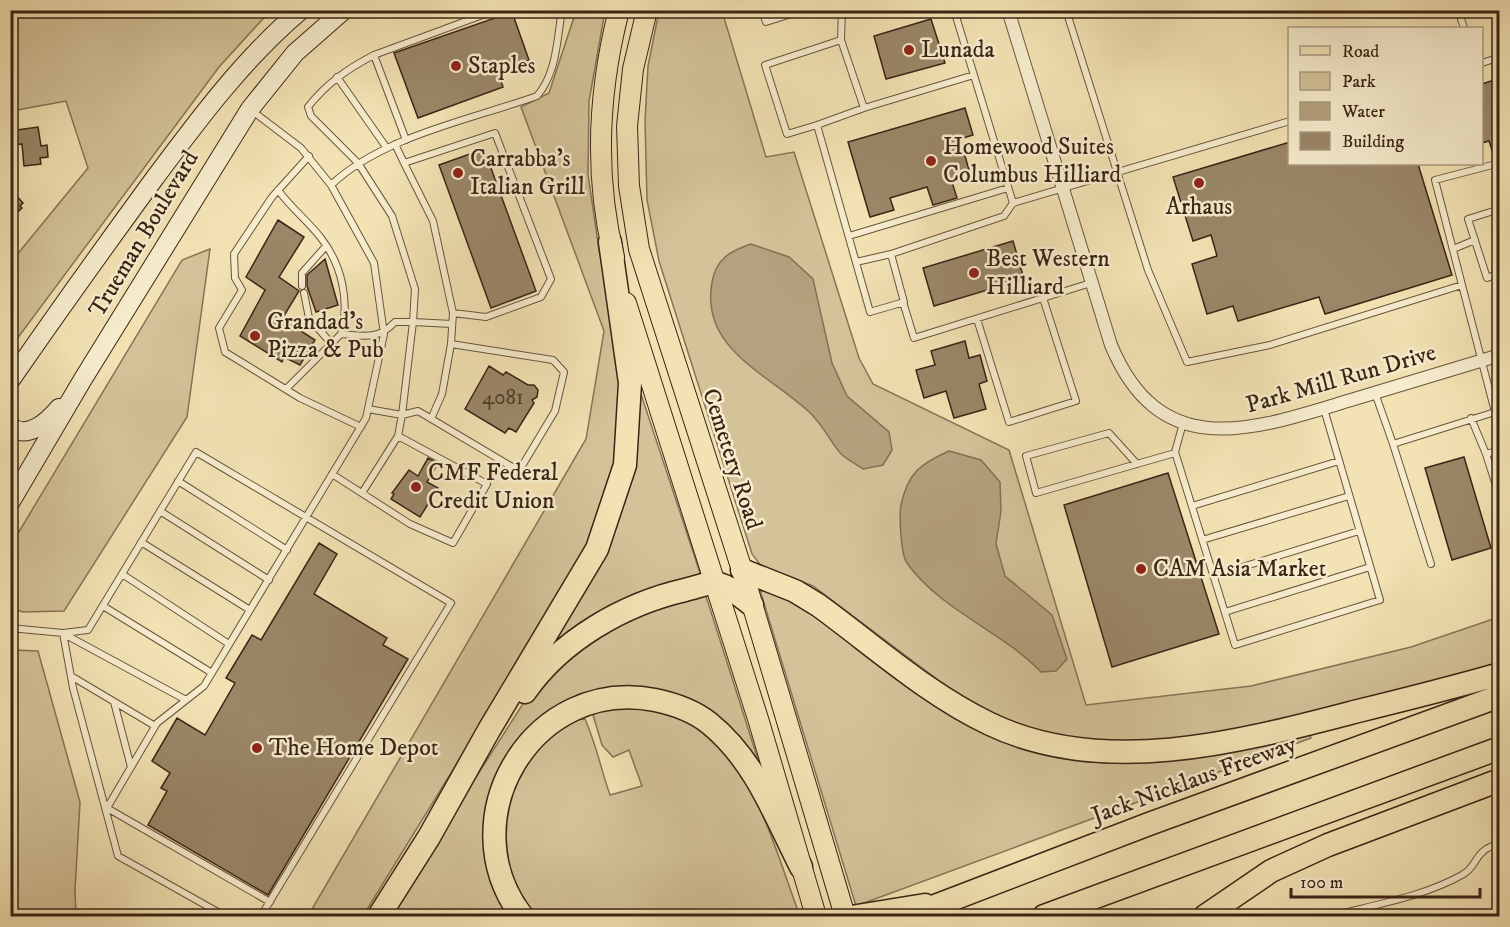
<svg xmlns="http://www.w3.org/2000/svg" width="1510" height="927" font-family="'IM FELL DW Pica',serif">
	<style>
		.green { fill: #d4c399; stroke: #877457; stroke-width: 1.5 }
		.water { fill: #b4a27e; stroke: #837054; stroke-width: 1.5 }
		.building { fill: #9a8768; stroke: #3a2415; stroke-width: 1.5 }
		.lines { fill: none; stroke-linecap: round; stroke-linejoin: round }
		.service-casing { stroke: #68543d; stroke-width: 8 }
		.minor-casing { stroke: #68543d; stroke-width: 14 }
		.secondary-casing { stroke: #3a2415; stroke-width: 20 }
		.primary-casing { stroke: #3a2415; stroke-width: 22 }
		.motorway-casing { stroke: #3a2415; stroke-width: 25 }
		.service { stroke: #f7edce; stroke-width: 6 }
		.minor { stroke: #f7edce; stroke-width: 12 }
		.secondary { stroke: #f7edce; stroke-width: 18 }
		.primary { stroke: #f3e3b4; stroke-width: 20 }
		.motorway { stroke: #f3e3b4; stroke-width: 22 }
		.poi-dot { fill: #8f2418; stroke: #f7edce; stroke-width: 2 }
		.labels { text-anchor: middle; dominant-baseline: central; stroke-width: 5; stroke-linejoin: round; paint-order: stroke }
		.number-label { font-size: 21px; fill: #523d2a }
		.poi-label { font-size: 24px; fill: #3a2415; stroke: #f7edce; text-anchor: start }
		.street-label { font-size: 24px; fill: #3a2415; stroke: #f7edce }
	</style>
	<rect width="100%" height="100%" fill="#f3e3b4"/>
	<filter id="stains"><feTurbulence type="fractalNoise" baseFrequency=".00333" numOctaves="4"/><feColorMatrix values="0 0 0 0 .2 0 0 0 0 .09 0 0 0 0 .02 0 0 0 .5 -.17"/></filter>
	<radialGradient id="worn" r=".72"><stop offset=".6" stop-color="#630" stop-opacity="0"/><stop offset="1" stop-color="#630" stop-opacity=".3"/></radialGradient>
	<path class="green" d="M10,11H270L219,67L11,347V262L88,168L66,101L11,111Z
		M576,11H605L589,101L588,174L599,250L622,362L614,476L597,528L571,578L363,916H308L586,439L604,331L521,107L549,93Z
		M659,11H722L766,157L794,152L859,358L873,384L1009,450L1086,705L1251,686L1411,647L1499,617V664L1283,721L1151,744L1049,737L999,719L962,698L813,586L761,566L752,554L659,261L647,200L645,121L648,66Z
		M210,249L187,417L64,611L23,612L11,608V545L182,260Z
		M638,394H641L701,576L661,585L620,602L534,668L603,545Z
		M760,590L789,598L963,722L1005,742L1045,755L1083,761L1309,731L1311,738L856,906Z
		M706,596L759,763L708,715L578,700L497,781L513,916H387L535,685L601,629L672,600Z
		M14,650L38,651L80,802L75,890L76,916H11L10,656Z
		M602,708C622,709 647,707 666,712C748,731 774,850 800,916H532C519,894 506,870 503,844C502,833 509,789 514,780C526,757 558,719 585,719C596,744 601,769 610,795L642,786L629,750L613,757L602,745L593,715Z"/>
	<path class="water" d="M751,244L789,257L813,279L832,363L847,396L889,432L892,450L883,465L863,469C856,464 846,459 840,453C828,438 823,424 807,410C766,373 700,348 712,282C716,259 730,251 751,244Z
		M949,451L981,460L1000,482L1001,511L996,544L1005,576L1052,615L1067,659L1056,671L1041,672C1002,631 940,610 907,563C901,555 899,516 901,505C908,473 920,464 949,451Z"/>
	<path class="building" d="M512,12L529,60L498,72L503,87L418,118L394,53Z
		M931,19L945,63L886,79L874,36Z
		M1500,78V158L1495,159L1489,141L1482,143V84Z
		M965,108L973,135L960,139L970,173L951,179L957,198L933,205L927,187L890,198L894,210L870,217L848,142Z
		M38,127L41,146L47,145L48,157L40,158L41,164L24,166L22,144L10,145V131Z
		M1290,142V164H1418L1452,275L1325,314L1319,297L1238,321L1233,306L1207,314L1192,264L1217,256L1211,235L1193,241L1173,177Z
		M484,149L536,291L491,308L439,165Z
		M10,189L23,203L20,206L22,208L10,219Z
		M278,220L304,237L279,277L299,291L282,319L315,340L300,365L284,357L282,362L240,336L265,290L246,277Z
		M1013,241L1024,279L934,306L923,268Z
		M325,259L338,305L316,312L307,286V275Z
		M965,341L969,358L980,355L987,381L979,384L986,409L954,418L946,391L924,398L916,370L935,365L931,351Z
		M489,366L503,375L506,372L528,385H534L538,390L537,397L532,400L534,403L516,432L509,428L505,433L465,409Z
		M1464,457L1491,548L1452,560L1425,468Z
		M428,458L438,463L427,482L438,488L420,517L391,499L394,494L392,493L409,470L418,476Z
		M1168,473L1219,634L1112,667L1064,505Z
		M319,543L337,554L314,594L387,638L383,645L408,659L268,895L148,825L167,791L161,788L170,773L152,761L177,718L205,735L235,683L226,678L252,635L261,640Z"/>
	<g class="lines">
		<g class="service-casing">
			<path id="service" d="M762,10L766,22L804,10
				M842,10L841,40L765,65L787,134L817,125L870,312L904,302L891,254L1004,216L1013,203L1290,121
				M954,10L1013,203
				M1066,10L1148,270L1187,362L1270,345L1462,285L1495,412L1500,411
				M1458,10L1464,28
				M844,15L861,10
				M841,40L864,108L974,75
				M1482,63L1500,57
				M337,77L386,147
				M251,110L301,148L331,185L374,263L384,334L366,418L204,686L157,723L107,808L270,902
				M817,125L864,108
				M406,140L374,55L496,10
				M395,144L404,163L495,133L551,279L541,297L486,317L453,313L451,344L553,360L564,372L555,411L519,471L418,411L402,415L413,322L452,324
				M309,156L272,197L234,254L235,278L242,290L219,328L225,352L300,398L361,427
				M404,163L433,221L453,313
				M331,185C383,136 470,120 537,96C557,73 557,39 562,10
				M278,190C291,208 308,221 321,238C342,265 350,302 341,334C365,336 378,340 395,322H413L415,289L392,216L358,163L311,116L308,107C326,84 347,69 374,55
				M1500,209L1468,219L1487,278L1500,273
				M849,236L1008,188
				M1453,249L1475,240
				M856,262L891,254
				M1462,285L1435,180L1500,163
				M302,286V273L326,246
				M304,293L309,318L330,342
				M903,302L914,338L1091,283
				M977,319L1009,422L1076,401L1043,298
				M286,389L341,334
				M1375,393L1393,444L1495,412
				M1471,418L1486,454L1500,450
				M431,419L442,394L451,344
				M1183,423L1175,452L1235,645L1380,600L1324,409
				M1393,444L1431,564
				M1486,454L1500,498
				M1137,464L1109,433L1026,456L1036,493L1175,453
				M332,474L410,524L453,543L487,484L398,436L402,415L368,409
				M178,481L287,550
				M362,493L398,436
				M1192,506L1339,461
				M160,511L269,580
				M1202,540L1349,496
				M141,542L250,610
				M122,574L229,644
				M1213,576L1359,531
				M103,606L212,673
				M1225,612L1370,567
				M10,628L63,633L88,630L196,452L451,603L261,916
				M63,633L73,688L118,856L225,916
				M64,634L186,700
				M71,676L155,726
				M114,702L131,767
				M1338,916L1343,913C1384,903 1426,895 1462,875C1480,865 1471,852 1500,843"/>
		</g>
		<g class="minor-casing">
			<path id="minor" d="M1008,10L1111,345C1161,465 1255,429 1351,400C1401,385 1450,370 1500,355"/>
		</g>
		<g class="secondary-casing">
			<path id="secondary" d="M10,381C57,313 105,246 154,179C198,120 244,58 301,10
				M10,426C27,441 48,421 59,408
				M10,503L83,379L250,109L295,53L344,10"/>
		</g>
		<g class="primary-casing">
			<path id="primary" d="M647,10L633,69L627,126L629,186L639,249L742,570L845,916
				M614,257C594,175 598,92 619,10
				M626,303L759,722L816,916"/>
		</g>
		<g class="motorway-casing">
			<path id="motorway" d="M742,570L795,591L818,605C873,645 927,694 990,724C1103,778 1239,742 1354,712C1403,700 1451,688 1500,674
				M525,692C561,640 624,604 685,590C694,588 704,584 712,583C727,583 741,597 752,605
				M379,916L429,837L489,730L597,549L625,465L630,383L610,242
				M522,916C448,819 533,676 655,700C674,704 694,711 709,723C755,760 775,816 801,867
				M857,916L925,905
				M909,916L1149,824L1500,696
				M1044,916L1500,748
				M1205,916L1271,871L1328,845L1500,780"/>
		</g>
		<use href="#service" class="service"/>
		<use href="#minor" class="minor"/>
		<use href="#secondary" class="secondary"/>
		<use href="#primary" class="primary"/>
		<use href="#motorway" class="motorway"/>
	</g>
	<g class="poi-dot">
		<circle cx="909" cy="50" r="6"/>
		<circle cx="456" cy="66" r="6"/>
		<circle cx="931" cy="161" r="6"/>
		<circle cx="458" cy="173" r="6"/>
		<circle cx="1199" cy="183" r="6"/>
		<circle cx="974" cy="273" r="6"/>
		<circle cx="255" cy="336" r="6"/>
		<circle cx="416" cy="487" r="6"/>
		<circle cx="1141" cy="569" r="6"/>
		<circle cx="257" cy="748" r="6"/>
	</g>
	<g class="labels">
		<g class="number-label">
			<text x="503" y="398">4081</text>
		</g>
		<g class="poi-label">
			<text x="921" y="50">Lunada</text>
			<text x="468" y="66">Staples</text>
			<text x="943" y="147">Homewood Suites<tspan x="943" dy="28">Columbus Hilliard</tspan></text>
			<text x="470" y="159">Carrabba's<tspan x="470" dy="28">Italian Grill</tspan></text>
			<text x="1199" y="207" text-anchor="middle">Arhaus</text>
			<text x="986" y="259">Best Western<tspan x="986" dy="28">Hilliard</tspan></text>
			<text x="267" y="322">Grandad's<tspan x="267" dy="28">Pizza &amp; Pub</tspan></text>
			<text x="428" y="473">CMF Federal<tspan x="428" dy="28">Credit Union</tspan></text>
			<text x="1153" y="569">CAM Asia Market</text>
			<text x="269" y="748">The Home Depot</text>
		</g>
		<g class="street-label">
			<text transform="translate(144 234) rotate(-59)">Trueman Boulevard</text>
			<text transform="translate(1341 379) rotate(-16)">Park Mill Run Drive</text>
			<text transform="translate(732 459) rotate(72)">Cemetery Road</text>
			<text transform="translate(1194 780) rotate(-20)">Jack Nicklaus Freeway</text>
		</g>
	</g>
	<rect width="1510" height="927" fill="none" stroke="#f3e3b4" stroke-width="36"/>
	<rect x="12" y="12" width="1486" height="903" fill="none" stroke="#3a2415" stroke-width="3"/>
	<rect x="18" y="18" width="1474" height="891" fill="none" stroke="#3a2415" stroke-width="1.5"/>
	<rect x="1288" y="27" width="195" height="138" fill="#f7edce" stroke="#ab9d84" stroke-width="1.5"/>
	<rect x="1300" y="46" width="30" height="9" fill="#f3e3b4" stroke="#ab9d84" stroke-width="1.5"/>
	<text x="1342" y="57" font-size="18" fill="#3a2415">Road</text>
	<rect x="1300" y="72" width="30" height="18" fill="#d4c399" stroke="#ab9d84" stroke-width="1.5"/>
	<text x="1342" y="87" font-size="18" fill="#3a2415">Park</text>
	<rect x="1300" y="102" width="30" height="18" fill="#b4a27e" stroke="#ab9d84" stroke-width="1.5"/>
	<text x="1342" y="117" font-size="18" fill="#3a2415">Water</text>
	<rect x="1300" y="132" width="30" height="18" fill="#9a8768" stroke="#ab9d84" stroke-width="1.5"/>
	<text x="1342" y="147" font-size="18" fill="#3a2415">Building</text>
	<path d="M1291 888v9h189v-9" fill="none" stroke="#3a2415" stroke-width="3"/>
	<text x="1300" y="888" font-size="18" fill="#3a2415" stroke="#f7edce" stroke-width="4.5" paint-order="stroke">100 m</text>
	<rect width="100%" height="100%" filter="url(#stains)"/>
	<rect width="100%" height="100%" fill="url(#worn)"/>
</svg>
